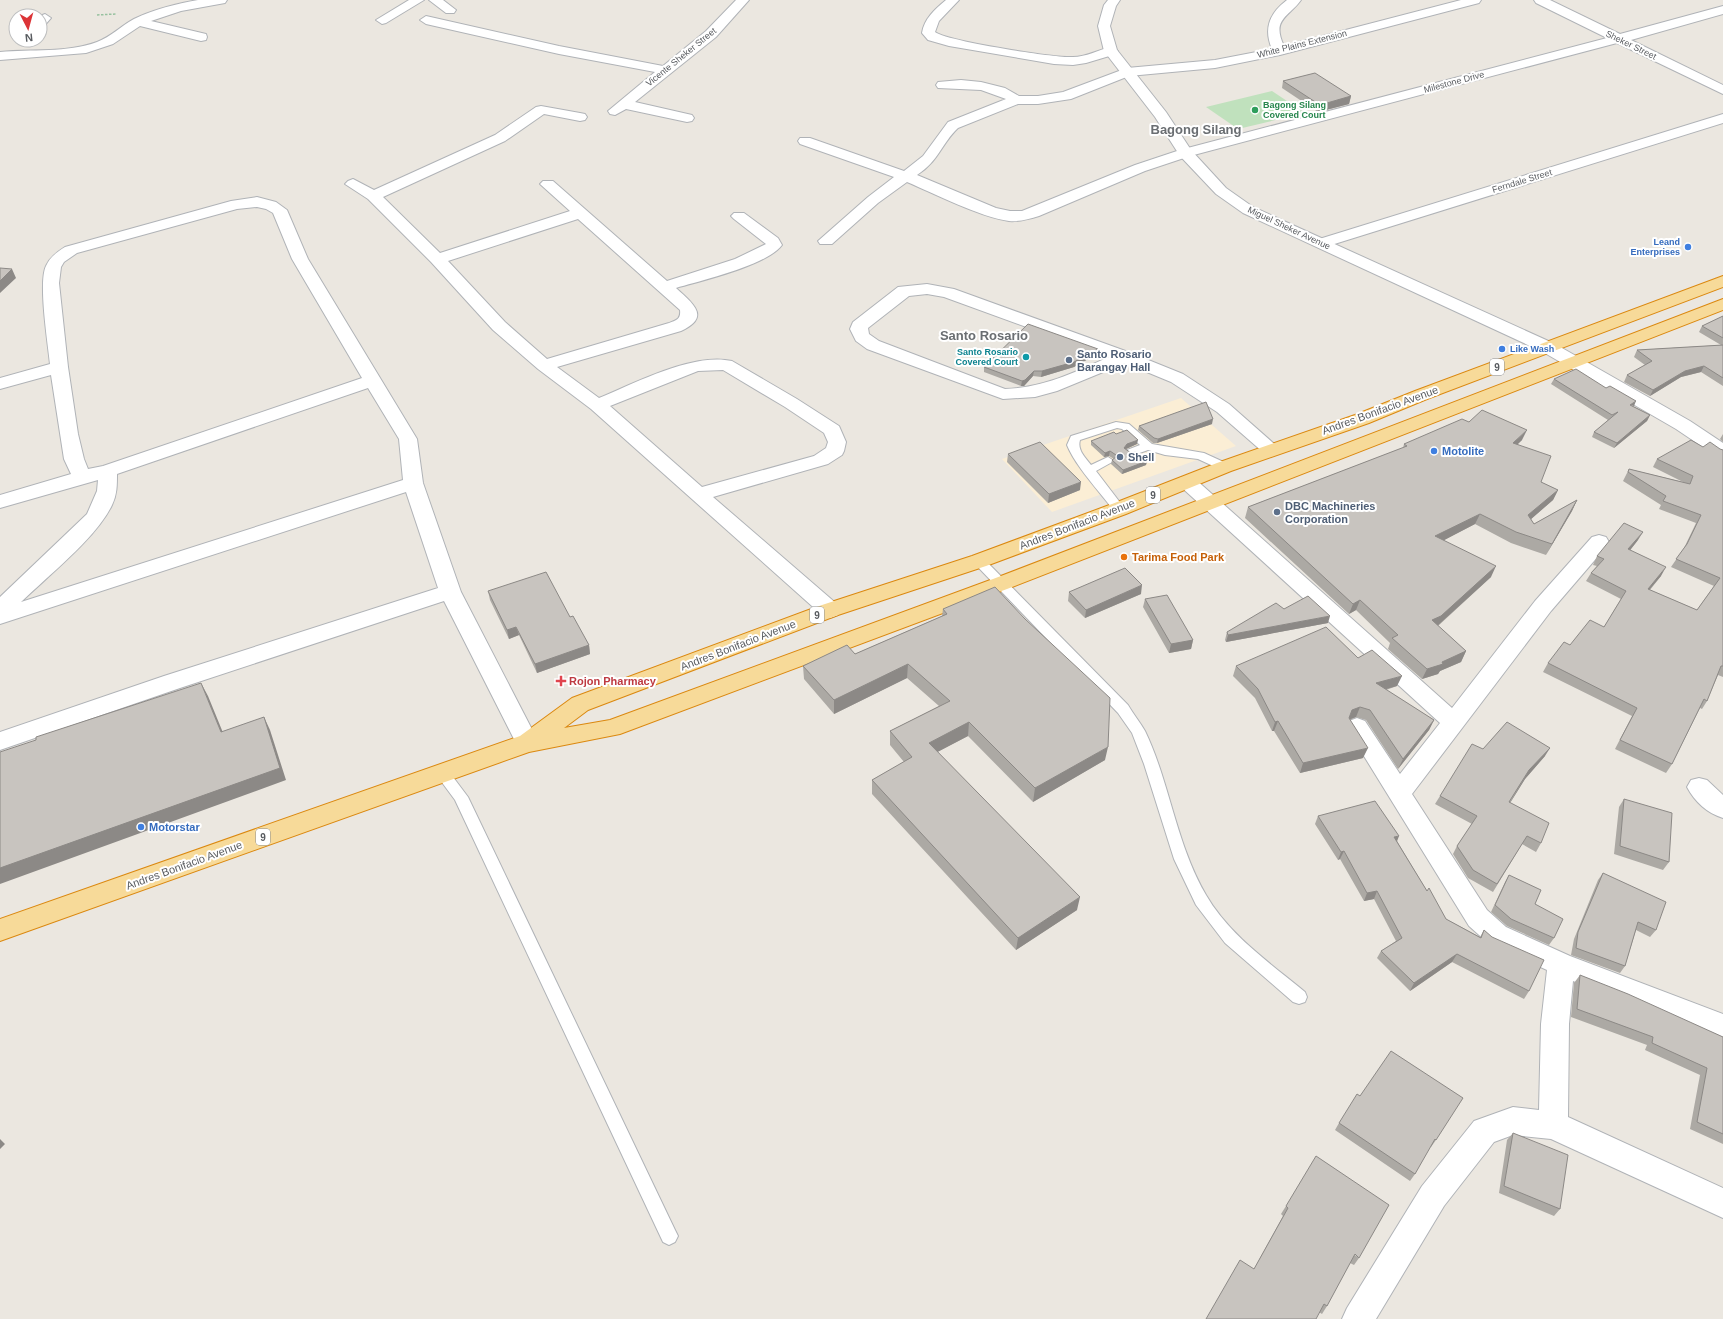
<svg xmlns="http://www.w3.org/2000/svg" width="1723" height="1319" font-family="Arial,sans-serif">
	<style>
		.commercial { fill: #fbeed5 }
		.green { fill: #c0e1bd }
		.lines { fill: none; stroke-linecap: round; stroke-linejoin: round }
		.service-casing { stroke: #b0b3b7; stroke-width: 2 }
		.minor-casing { stroke: #b0b3b7; stroke-width: 2 }
		.tertiary-casing { stroke: #b0b3b7; stroke-width: 2 }
		.trunk-casing { stroke: #db880f; stroke-width: 2 }
		.path { stroke: #97c19f; stroke-width: 1.5; stroke-dasharray: 2.5 1.5; stroke-linecap: butt }
		.service { fill: #fff; fill-rule: evenodd }
		.minor { fill: #fff; fill-rule: evenodd }
		.tertiary { fill: #fff; fill-rule: evenodd }
		.trunk { fill: #f7da99; fill-rule: evenodd }
		.wall { fill: #aca9a4 }
		.shaded-wall { fill: #8c8986 }
		.building { fill: #c8c4bf; stroke: #8c8986 }
		.leisure-dot { fill: #2e9e5b; stroke: #fff; stroke-width: 1.5 }
		.shop-dot { fill: #3f7fe0; stroke: #fff; stroke-width: 1.5 }
		.culture-dot { fill: #0f9aa8; stroke: #fff; stroke-width: 1.5 }
		.service-dot { fill: #5c6f8a; stroke: #fff; stroke-width: 1.5 }
		.food-dot { fill: #e8710a; stroke: #fff; stroke-width: 1.5 }
		.health-dot { fill: #e0444e; stroke: #fff; stroke-width: 1.5 }
		.labels { text-anchor: middle; dominant-baseline: central; stroke-width: 4; stroke-linejoin: round; paint-order: stroke }
		.far-street-label { font-size: 9px; fill: #595c60; stroke: #fff }
		.far-leisure-label { font-size: 9px; font-weight: bold; fill: #27864d; stroke: #fff; text-anchor: start }
		.far-shop-label { font-size: 9px; font-weight: bold; fill: #366cbe; stroke: #fff; text-anchor: end }
		.far-culture-label { font-size: 9px; font-weight: bold; fill: #0d838f; stroke: #fff; text-anchor: end }
		.shield { fill: #fff; stroke: #8b8d90; stroke-width: 1 }
		.shield-label { font-size: 10px; font-weight: bold; fill: #595c60 }
		.service-label { font-size: 11px; font-weight: bold; fill: #4e5e75; stroke: #fff; text-anchor: start }
		.street-label { font-size: 11px; fill: #595c60; stroke: #fff }
		.shop-label { font-size: 11px; font-weight: bold; fill: #366cbe; stroke: #fff; text-anchor: start }
		.food-label { font-size: 11px; font-weight: bold; fill: #c56008; stroke: #fff; text-anchor: start }
		.health-label { font-size: 11px; font-weight: bold; fill: #be3a42; stroke: #fff; text-anchor: start }
		.far-district-label { font-size: 13px; font-weight: bold; fill: #6a6e72; stroke: #fff }
	</style>
	<rect width="100%" height="100%" fill="#ebe7e0"/>
	<path class="commercial" d="M1181,398L1236,446L1052,512L1002,459Z"/>
	<path class="green" d="M1272,91L1305,113L1238,129L1206,107Z"/>
	<g class="lines">
		<g class="service-casing">
			<path id="service" d="M1116,422L1129,424L1152,444L1204,453L1228,464L1230,467L1224,471L1198,459L1165,455L1148,450L1131,456L1127,454L1125,452L1127,450L1140,445L1122,429L1117,428L1080,440C1077,450 1085,457 1091,465L1108,457L1114,461L1096,471L1125,509L1123,512H1115C1100,492 1076,467 1067,445L1071,436Z
				M979,557L983,558L1128,705C1133,714 1140,722 1145,731C1170,783 1176,844 1206,895C1229,935 1270,963 1305,992L1307,997L1305,1002L1299,1004L1293,1002L1225,943L1196,905L1174,859L1144,764L1132,733L1118,713L975,564L973,561L975,558Z
				M442,767L447,769L468,797L675,1230L678,1236L675,1242L669,1245L663,1242L455,800L435,773L437,769Z"/>
		</g>
		<g class="minor-casing">
			<path id="minor" d="M198,0H227L225,3L181,11L151,21L206,34L207,37L206,40L201,41L140,26L113,44L86,53L0,60V52C31,49 67,53 97,42C111,37 121,26 134,19C154,9 176,4 198,0Z
				M409,0H424L386,23L382,24L376,20Z
				M429,0H443L456,10L454,13H446Z
				M736,0H749L716,37L635,102L692,115L694,118L692,121L687,122L626,109L615,115L610,114L608,111L655,72L559,54L426,24L420,20L426,16L559,46L663,66L706,31Z
				M946,0H959L939,21L935,32C946,41 1055,58 1073,57C1086,57 1098,50 1111,47L1118,51L1116,54L1086,63L1073,65L1054,64L949,46L928,40L922,33C924,19 935,9 946,0Z
				M1287,0H1301C1289,17 1271,19 1284,46L1461,0H1481L1479,3L1280,55L1215,68L1129,76L1071,99L1038,104H1018L958,128C941,144 939,161 917,175L996,208L1010,211H1022L1135,165L1180,150L1607,38L1536,3L1534,0H1550L1620,34L1723,6V14L1631,40L1723,85V94L1617,43L1190,156L1145,171L1039,216C1029,219 1019,222 1009,221C980,217 935,194 907,182L878,203L832,244H820L818,241L868,197L894,177L800,144L798,141L800,138H810L904,171L923,156L948,122L1006,99L981,90L938,88L936,85L938,82L961,80L981,82L1005,88L1019,96H1038L1063,92L1127,68L1215,60L1272,49C1263,28 1270,13 1287,0Z
				M45,14L51,18L44,26L40,27V16Z
				M541,106L580,113L585,114L587,117L585,120L580,121L544,114L505,141L383,197L440,253L570,211L540,184L543,181H553L667,281L735,259L766,244L734,219L731,216L734,213H744L778,238L782,245C768,265 700,281 676,288C692,303 712,317 681,331L557,367L599,398C635,383 694,352 732,361L797,399L839,426L846,442L844,451L842,455L828,464L713,497L838,605L841,610L838,615L830,618L822,615L591,409L538,369L493,330L431,262L368,199L345,184L348,181L353,179L374,190L495,135L536,107ZM578,219L680,310C681,319 677,320 669,323L547,359L505,322L448,261ZM723,370L785,407L824,433L828,442L826,448L814,456L702,487L610,406L698,371Z
				M1723,114V123L1328,246H1316L1314,243L1316,240Z
				M257,197L276,202L287,210L308,259L417,439L423,483L461,592L539,743L535,749L527,752L519,749L444,601L180,688L0,750V732L164,676L438,588L406,492L0,624V597L87,514L97,491L98,480L0,508V495L71,474L64,459L51,375L0,389V378L50,364C48,344 38,282 46,266C50,257 57,252 65,247L231,201ZM257,207L266,209L273,213L292,259L362,378L103,466L88,469L84,459L78,434L68,367L59,283L61,267L64,262L77,253L237,209ZM368,388L399,439L403,480L21,602C48,576 97,537 112,505C117,495 117,485 117,474Z
				M927,284L954,289L1131,353L1183,374L1229,404L1280,449L1278,453L1271,455L1264,453L1217,412L1171,382L1125,363L1057,391L1035,397L1003,399L867,349L856,341L850,329L853,322L898,287ZM927,294L944,297L1109,357C1075,372 1043,388 1005,389L879,341L869,334L868,328L909,296Z
				M1549,343L1555,344L1690,421L1723,443V458L1716,456L1676,429L1543,352L1540,348L1543,344Z
				M1187,476L1194,478L1452,708L1535,601L1592,537L1599,535L1606,537L1609,542L1606,547L1551,611L1412,794L1487,910L1506,927L1570,956L1723,1014V1039L1573,981L1569,1024L1568,1117L1723,1188V1218L1551,1139L1513,1135L1494,1142L1444,1206L1376,1319H1342L1347,1308L1422,1186L1474,1121L1513,1107L1539,1110L1541,1024L1547,970L1488,943L1469,926L1346,727L1349,721L1357,718L1365,721L1400,774L1440,723L1180,486L1177,482L1180,478Z
				M1699,778L1707,780L1723,795V818C1707,813 1695,802 1687,787L1691,780Z"/>
		</g>
		<g class="tertiary-casing">
			<path id="tertiary" d="M1108,0H1120L1116,6L1110,26L1117,50L1166,112L1191,150L1226,188L1253,207L1555,344L1558,348L1555,352L1549,353L1543,352L1243,213L1216,194L1180,156L1155,117L1104,51L1098,26L1104,5Z"/>
		</g>
		<g class="trunk-casing">
			<path id="trunk" d="M1723,276V287L1427,399L1369,423L1231,471L1126,514L986,566L838,615L588,710L564,728L610,720L993,579L1723,299V310L1007,589L620,734L529,752L0,941V919L520,736L572,698L822,605L972,556L1112,504L1217,463L1355,415L1415,391Z"/>
		</g>
		<path class="path" d="M97,15L116,14"/>
		<use href="#service" class="service"/>
		<use href="#minor" class="minor"/>
		<use href="#tertiary" class="tertiary"/>
		<use href="#trunk" class="trunk"/>
	</g>
	<path class="wall" d="M1283,81L1351,96L1349,104L1318,112L1282,88Z
		M1723,316V386L1701,372L1681,377L1650,396L1624,382L1627,375L1645,365L1634,357L1637,350L1721,345L1699,332L1702,326Z
		M1098,349L1097,354L1074,367L1041,377L1033,376L1024,386H1021L984,372V367Z
		M1554,379L1633,406L1650,415L1647,421L1614,448L1592,437L1594,432L1608,420L1551,384Z
		M1469,422L1522,440L1518,444L1541,482L1558,490L1553,500L1531,519L1534,524L1577,500L1572,511L1546,555L1511,543L1475,524L1444,540L1491,577L1438,626L1466,651L1461,662L1440,671L1438,674L1422,679L1388,649L1390,643L1356,610L1349,614L1245,518L1248,507L1403,448L1404,444Z
		M1212,424L1157,443H1153L1138,430L1139,426Z
		M1116,434L1137,444L1126,449L1131,453L1147,461L1146,465L1122,474L1111,464L1112,460L1114,459L1109,456L1104,457L1091,445V441Z
		M1723,434V442L1720,439Z
		M1703,447L1723,450V677L1718,675L1707,701L1702,709L1700,708L1672,764L1666,773L1615,749L1632,716L1543,672L1548,663L1570,645L1604,627L1621,599L1586,581L1591,573L1597,566L1593,565L1597,556L1638,540L1630,550L1661,576L1650,590L1697,610L1714,586L1671,567L1684,548L1696,523L1659,509L1661,505L1623,481L1629,469L1683,482L1653,467L1657,459Z
		M1008,454L1080,490L1048,503L1007,462Z
		M488,591L570,617L589,645L590,654L537,673L519,635L509,639L490,600Z
		M1069,592L1141,594L1085,618L1068,601Z
		M1145,599L1193,640L1191,649L1169,653L1143,607Z
		M943,609L1105,760L1033,802L968,736L937,752L1077,910L1016,950L872,794V780L904,762L890,745V731L939,706L907,678L834,714L804,679L803,666L855,654L942,616Z
		M1284,609L1328,623L1226,642L1225,640L1227,632Z
		M1358,658L1397,686L1386,690L1434,720L1429,730L1398,769L1366,720L1356,717L1350,720L1363,758L1300,773L1274,731H1272L1255,698L1233,676L1236,666Z
		M1483,749L1545,756L1525,779L1510,803L1541,843L1536,852L1522,844L1493,892L1468,878L1453,854L1457,846L1472,824L1435,804L1440,796Z
		M1624,799L1669,862L1663,870L1614,854L1619,807Z
		M1318,816L1397,841L1427,891L1446,919L1480,937L1484,930L1529,991L1524,999L1452,962L1410,991L1377,958L1381,951L1396,941L1374,899L1364,901L1340,859L1338,860L1315,824Z
		M1603,873L1656,930L1650,937L1636,930L1625,966L1620,973L1571,955L1574,939L1598,880Z
		M1509,875L1535,904L1554,938L1549,945L1507,926L1491,912L1505,882Z
		M1580,975L1723,1037V1144L1690,1129L1700,1075L1645,1050L1647,1045L1571,1017L1574,983Z
		M1360,1096L1436,1140L1431,1147L1430,1146L1415,1174L1410,1181L1335,1130L1339,1123Z
		M1513,1133L1560,1209L1554,1216L1499,1193L1507,1140Z
		M1286,1206L1359,1258L1354,1265L1350,1263L1327,1306L1322,1314L1254,1269L1283,1216L1281,1214Z"/>
	<path class="shaded-wall" d="M1351,96L1349,104L1318,112L1320,105Z
		M12,269L16,278L0,293V281Z
		M1098,349L1097,354L1074,367L1041,377L1042,371Z
		M1704,366L1701,372L1681,377L1650,396L1653,390L1685,371Z
		M1034,371L1033,376L1024,386H1021L1022,381Z
		M1636,401L1634,406L1630,405Z
		M1650,415L1647,421L1614,448L1617,443Z
		M1213,419L1212,424L1157,443L1158,439Z
		M1527,430L1522,440L1508,453L1513,443Z
		M1138,440L1137,444L1126,449L1124,452V448L1127,444Z
		M1110,451L1109,456L1104,457L1105,453Z
		M1147,461L1146,465L1122,474L1123,470Z
		M1081,482L1080,490L1048,503L1049,494Z
		M1558,490L1553,500L1523,526L1528,515Z
		M1577,500L1572,511L1546,555L1552,544Z
		M1480,514L1475,524L1431,547L1435,536Z
		M1643,532L1638,540L1624,558L1628,549Z
		M1496,566L1491,577L1436,627L1432,620Z
		M1666,567L1661,576L1643,597L1648,589Z
		M1142,585L1141,594L1085,618L1086,610Z
		M1360,600L1356,610L1349,614L1353,604Z
		M1330,616L1328,623L1226,642L1228,635Z
		M516,627L519,635L509,639L507,630Z
		M1193,640L1191,649L1169,653L1171,644Z
		M589,645L590,654L537,673L535,664Z
		M1466,651L1461,662L1440,671L1438,674L1422,679L1427,669Z
		M908,664L907,678L834,714V700Z
		M1402,676L1397,686L1372,693L1376,683Z
		M201,683L208,696L228,745L221,732Z
		M1360,707L1356,717L1348,720L1352,710Z
		M264,717L270,730L286,780L0,884V868Z
		M1434,720L1429,730L1398,769L1403,759Z
		M1278,721L1274,731H1272L1275,722Z
		M969,722L968,736L928,757L929,743Z
		M1108,747L1105,760L1033,802L1035,788Z
		M1368,748L1363,758L1300,773L1303,763Z
		M1550,748L1545,756L1525,779L1505,811L1529,770Z
		M1399,836L1396,844L1394,837Z
		M1344,851L1340,859L1338,860L1341,852Z
		M1377,891L1374,899L1364,901L1367,893Z
		M1080,897L1077,910L1016,950L1018,938Z
		M1457,954L1452,962L1410,991L1414,983Z
		M0,1139L5,1144L0,1149Z"/>
	<path class="building" d="M1315,73L1351,96L1320,105L1283,81Z
		M0,268L12,269L0,281Z
		M1723,316V338L1702,326Z
		M1028,324L1098,349L1074,362L1042,371H1034L1025,380L1022,381L984,367Z
		M1723,345V378L1704,366L1685,371L1653,390L1627,375L1652,361L1637,350Z
		M1576,369L1606,388L1610,386L1636,401L1630,405L1650,415L1617,443L1594,432L1618,412L1612,415L1554,379Z
		M1206,402L1213,419L1158,439L1154,438L1139,426Z
		M1482,410L1527,430L1513,443L1551,456L1541,482L1558,490L1528,515L1534,524L1577,500L1552,544L1516,532L1480,514L1435,536L1496,566L1441,616L1432,620L1466,651L1442,662L1443,664L1427,669L1392,638L1398,635L1360,600L1353,604L1248,507L1407,446L1404,444L1462,419L1469,422Z
		M1127,430L1138,440L1127,444L1124,448L1131,453L1136,452L1147,461L1123,470L1112,460L1116,457V455L1110,451L1105,453L1091,441L1114,432L1116,434Z
		M1691,440L1703,447L1710,442L1720,449L1723,450V666H1721L1707,701L1704,699L1672,764L1620,740L1637,708L1548,663L1564,642L1570,645L1590,620L1604,627L1626,591L1591,573L1604,559L1597,556L1624,523L1643,532L1628,549L1666,567L1648,589L1697,610L1720,578L1676,559L1687,544L1701,515L1663,501L1666,496L1628,472L1629,469L1690,484L1693,476L1657,459Z
		M1040,442L1081,482L1049,494L1008,454Z
		M1125,568L1142,585L1086,610L1069,592Z
		M546,572L570,617L573,616L589,645L535,664L516,627L507,630L488,591Z
		M995,587L1025,619L1110,698L1108,747L1035,788L969,722L929,743L1080,897L1018,938L872,780L912,757L890,731L950,701L908,664L834,700L803,666L847,645L855,654L947,614L943,609Z
		M1167,595L1193,640L1171,644L1145,599Z
		M1308,596L1330,616L1228,635L1227,632L1276,603L1284,609Z
		M1326,627L1358,658L1372,650L1402,676L1376,683L1434,720L1403,759L1370,710L1360,707L1352,710L1349,718L1368,748L1303,763L1278,721L1275,722L1258,689L1236,666Z
		M201,683L221,732L264,717L280,768L0,868V752L36,740V737Z
		M1507,722L1550,748L1529,770L1509,802L1549,823L1541,843L1527,836L1497,884L1473,870L1457,846L1477,816L1440,796L1472,744L1483,749Z
		M1624,799L1672,813L1669,862L1620,846Z
		M1375,801L1399,836L1394,837L1427,891L1429,888L1446,919L1481,938L1484,930L1492,937L1544,960L1529,991L1457,954L1414,983L1381,951L1402,938L1377,891L1367,893L1344,851L1341,852L1318,816Z
		M1603,873L1666,902L1656,930L1638,922L1625,966L1576,948L1578,932Z
		M1509,875L1541,890L1535,904L1563,919L1554,938L1511,919L1495,905Z
		M1580,975L1628,994L1723,1037V1134L1697,1122L1707,1068L1652,1043L1653,1037L1577,1009Z
		M1391,1051L1463,1098L1436,1140L1435,1139L1415,1174L1339,1123L1357,1094L1360,1096Z
		M1513,1133L1568,1155L1560,1209L1504,1186Z
		M1316,1156L1389,1205L1359,1258L1355,1254L1327,1306L1324,1304L1316,1319H1206L1240,1260L1254,1269L1288,1208L1286,1206Z"/>
	<circle class="leisure-dot" cx="1255" cy="110" r="4"/>
	<g class="shop-dot">
		<circle cx="1688" cy="247" r="4"/>
		<circle cx="1502" cy="349" r="4"/>
		<circle cx="1434" cy="451" r="4"/>
		<circle cx="141" cy="827" r="4"/>
	</g>
	<circle class="culture-dot" cx="1026" cy="357" r="4"/>
	<g class="service-dot">
		<circle cx="1069" cy="360" r="4"/>
		<circle cx="1120" cy="457" r="4"/>
		<circle cx="1277" cy="512" r="4"/>
	</g>
	<circle class="food-dot" cx="1124" cy="557" r="4"/>
	<path class="health-dot" d="M559 675h4v4h4v4h-4v4h-4v-4h-4v-4h4z"/>
	<g class="labels">
		<g class="far-street-label">
			<text transform="translate(1302 44) rotate(-14)">White Plains Extension</text>
			<text transform="translate(1631 45) rotate(26)">Sheker Street</text>
			<text transform="translate(681 57) rotate(-39)">Vicente Sheker Street</text>
			<text transform="translate(1454 82) rotate(-15)">Milestone Drive</text>
			<text transform="translate(1522 181) rotate(-17)">Ferndale Street</text>
			<text transform="translate(1289 228) rotate(25)">Miguel Sheker Avenue</text>
		</g>
		<g class="far-leisure-label">
			<text x="1263" y="105">Bagong Silang<tspan x="1263" dy="10">Covered Court</tspan></text>
		</g>
		<g class="far-shop-label">
			<text x="1680" y="242">Leand<tspan x="1680" dy="10">Enterprises</tspan></text>
			<text x="1510" y="349" text-anchor="start">Like Wash</text>
		</g>
		<g class="far-culture-label">
			<text x="1018" y="352">Santo Rosario<tspan x="1018" dy="10">Covered Court</tspan></text>
		</g>
		<g class="shield">
			<rect x="1490" y="359" width="14" height="16" rx="3"/>
			<rect x="1146" y="487" width="14" height="16" rx="3"/>
			<rect x="810" y="607" width="14" height="16" rx="3"/>
			<rect x="256" y="829" width="14" height="16" rx="3"/>
		</g>
		<g class="shield-label">
			<text x="1497" y="367">9</text>
			<text x="1153" y="495">9</text>
			<text x="817" y="615">9</text>
			<text x="263" y="837">9</text>
		</g>
		<g class="service-label">
			<text x="1077" y="354">Santo Rosario<tspan x="1077" dy="13">Barangay Hall</tspan></text>
			<text x="1128" y="457">Shell</text>
			<text x="1285" y="506">DBC Machineries<tspan x="1285" dy="13">Corporation</tspan></text>
		</g>
		<g class="street-label">
			<text transform="translate(1380 410) rotate(-20)">Andres Bonifacio Avenue</text>
			<text transform="translate(1077 524) rotate(-21)">Andres Bonifacio Avenue</text>
			<text transform="translate(738 645) rotate(-21)">Andres Bonifacio Avenue</text>
			<text transform="translate(184 865) rotate(-20)">Andres Bonifacio Avenue</text>
		</g>
		<g class="shop-label">
			<text x="1442" y="451">Motolite</text>
			<text x="149" y="827">Motorstar</text>
		</g>
		<g class="food-label">
			<text x="1132" y="557">Tarima Food Park</text>
		</g>
		<g class="health-label">
			<text x="569" y="681">Rojon Pharmacy</text>
		</g>
		<g class="far-district-label">
			<text x="1196" y="129">Bagong Silang</text>
			<text x="984" y="335">Santo Rosario</text>
		</g>
	</g>
	<g transform="translate(28 28) rotate(174)"><circle r="19" fill="#ffffff" stroke="#bdbebf"/>
	<path d="M0-3L7 15L0 10L-7 15Z" fill="#dc3437"/>
	<text y="-6" font-size="11" font-weight="bold" text-anchor="middle" fill="#595c60">N</text>
	</g>
</svg>
